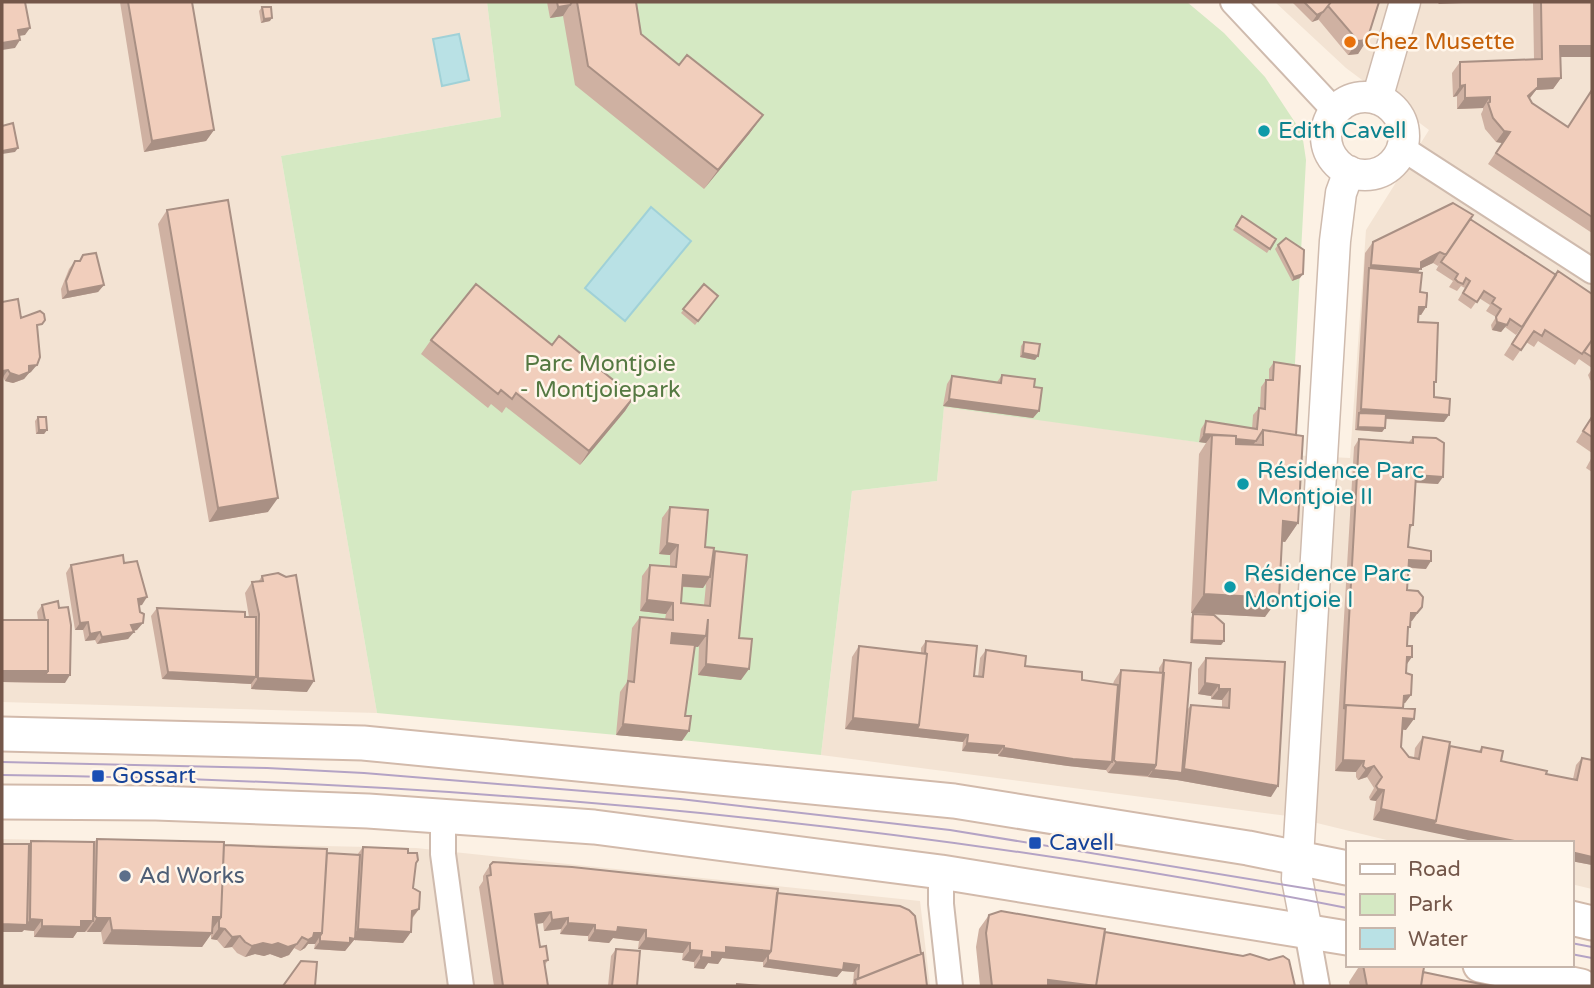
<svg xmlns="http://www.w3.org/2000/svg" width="1594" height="988" font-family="'Varela Round',sans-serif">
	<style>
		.residential { fill: #f3e3d3 }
		.green { fill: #d5e9c3 }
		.water { fill: #b9e1e5; stroke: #a0d1d7; stroke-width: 2 }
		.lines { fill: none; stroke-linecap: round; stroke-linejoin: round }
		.minor-casing { stroke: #cfbbae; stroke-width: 28 }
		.tertiary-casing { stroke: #cfbbae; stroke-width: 33 }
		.secondary-casing { stroke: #d2baab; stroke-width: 37 }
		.minor { stroke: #fff; stroke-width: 24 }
		.tertiary { stroke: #fff; stroke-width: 30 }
		.secondary { stroke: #fff; stroke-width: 33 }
		.tram { stroke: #b4a3c5; stroke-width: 2 }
		.wall { fill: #cfb1a2; fill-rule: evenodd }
		.shaded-wall { fill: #a99084 }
		.building { fill: #f1cebc; stroke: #a99084; stroke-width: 2 }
		.food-dot { fill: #e8710a; stroke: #fff6eb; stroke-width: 2.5 }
		.culture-dot { fill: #0f9aa8; stroke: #fff6eb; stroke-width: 2.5 }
		.transit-dot { fill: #1a4fb4; stroke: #fff6eb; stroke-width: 2.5 }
		.service-dot { fill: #5c6f8a; stroke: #fff6eb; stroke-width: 2.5 }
		.labels { text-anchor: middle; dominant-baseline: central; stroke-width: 5; stroke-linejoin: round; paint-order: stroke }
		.food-label { font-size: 23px; fill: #c56008; stroke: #fff6eb; text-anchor: start }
		.culture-label { font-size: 23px; fill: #0d838f; stroke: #fff6eb; text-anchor: start }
		.park-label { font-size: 23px; fill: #557942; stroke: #fff6eb }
		.transit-label { font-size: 23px; fill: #164399; stroke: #fff6eb; text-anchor: start }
		.service-label { font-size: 23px; fill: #4e5e75; stroke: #fff6eb; text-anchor: start }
	</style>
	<rect width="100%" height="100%" fill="#fcf1e4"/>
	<path class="residential" d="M2,2H487L501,117L281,156L377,713L2,702Z
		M1275,2H1592V889L1571,884V843H1399L1288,816L821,755L852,491L937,481L944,406L1290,455L1350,458L1366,230L1429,130L1346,68Z
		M2,839L416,848L920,901L930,986H2Z"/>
	<path class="green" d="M487,2H1187L1224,33L1265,77L1302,133L1306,160L1290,455L944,407L937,481L852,491L821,755L682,740V741L377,713L281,156L501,117Z"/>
	<path class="water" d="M459,34L469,80L442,86L433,39Z
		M651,207L691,241L625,321L585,288Z"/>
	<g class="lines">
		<g class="minor-casing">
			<path id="minor" d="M1233,2L1335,111
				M1402,148L1592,271
				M443,816V854L461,986
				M941,872V904L950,986
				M1307,931L1317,986"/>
		</g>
		<g class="tertiary-casing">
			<path id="tertiary" d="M1326 136a39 39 0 1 1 78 0a39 39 0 1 1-78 0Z
				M1377,99L1405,2
				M1307,931L1297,879L1298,858L1335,241L1341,193L1349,171"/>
		</g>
		<g class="secondary-casing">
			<path id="secondary" d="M2,734L363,743L954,801L1248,848L1347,868
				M2,802L156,803L368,811L594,827L941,872L1347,938
				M1571,918L1592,923
				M1480,965L1581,986"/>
		</g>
		<use href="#minor" class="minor"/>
		<use href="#tertiary" class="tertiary"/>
		<use href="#secondary" class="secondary"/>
		<path class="tram" d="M2,762L267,768L364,773L680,799L950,830L1347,895
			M2,775C453,780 904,821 1347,908
			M1571,943L1592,947
			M1571,954L1592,958"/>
	</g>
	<path class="wall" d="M120,2H192L214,130L206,141L144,152Z
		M547,2H636L641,34L679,65L763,115L749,134L704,189L575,85L563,16L550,18Z
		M1292,2H1379L1367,40L1358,54L1348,55L1318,19L1312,22Z
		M1533,2H1592V57H1560L1561,78L1553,89L1536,90L1529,99L1532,103L1568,127L1592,90V233L1488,164L1502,143L1496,142L1485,129L1481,114L1483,110V108L1457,109V96L1453,97L1452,73L1460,62L1534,59Z
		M262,7L270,21L261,23L259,11Z
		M167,210L268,512L209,522L158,224Z
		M1242,216L1276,239L1267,253L1233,230Z
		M1470,219L1556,275L1592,294V368L1579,359L1575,365L1538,341L1534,347L1526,342L1513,361L1504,355L1529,316L1516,335L1505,327L1501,332L1492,330L1491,325L1496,317L1486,311L1490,305L1479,298L1471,309L1458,300L1465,288L1461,286L1457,291L1449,287L1453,281L1436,270L1440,263L1438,266L1433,263L1420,269L1418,272L1420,292L1426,307L1421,315H1419L1418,322L1434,385V397L1444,422L1385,419V428L1382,432L1355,430L1365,253L1373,242Z
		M1278,245L1300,278L1292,281L1275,249Z
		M83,255L104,285L98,292L62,299L61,289L69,269L75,261H79Z
		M704,284L718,296L695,325L681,313Z
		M2,302L38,331L31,372L29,373L24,379L13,383L5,381L3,377H2Z
		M431,340L552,345L634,397L625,411L580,465L506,407L502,413L491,404L488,408L421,354Z
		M1024,342L1035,360L1020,357L1021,346Z
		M1274,362L1296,435L1298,523L1285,542L1282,541L1265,617L1191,613L1199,454L1206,443L1199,442L1201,429L1206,421L1252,429L1253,415L1259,408H1260L1261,387L1266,380H1269V369Z
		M1592,369V381L1590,380L1588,375Z
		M1002,375L1034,387L1039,411L1033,418L943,406L947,384L952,376L997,382Z
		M1592,416V453L1576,442Z
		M38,417L47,430L44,434H36L35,421Z
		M1413,437L1438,484L1416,483L1413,525L1409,530L1408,547L1426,569L1408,568L1407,590L1412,621H1410L1408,630L1406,673L1411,695L1405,703H1403V708L1406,730L1403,729L1401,747L1409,757L1414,758L1415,748L1423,737L1450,746L1479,751L1482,747L1501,761L1546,774L1573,779L1576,765L1582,758L1592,865L1571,861V843L1373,820L1376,801L1370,800L1369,797L1374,788L1367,777L1358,780L1356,777V772L1335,771L1354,447L1359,439L1409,442Z
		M1592,457V472L1586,468Z
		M670,507L713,555L715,551L739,638L741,680L698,675L699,645L698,647L695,646L682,741L616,735L620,692L627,682L632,628L640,617L665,619L666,614L640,611L642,576L650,565L670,566V555L659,554L662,518ZM706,584L704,605L681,603L682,587L703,588Z
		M124,563L142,605H139L137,630L133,631L128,639L97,644L95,640L85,641L83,630H75L66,573L71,565Z
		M262,576L307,692L251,689V684L162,679L151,616L157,608L249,617L245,593L252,582H258Z
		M42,605L65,683L2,682V620H38L37,612Z
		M1193,614L1224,641L1221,645L1190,643L1191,618Z
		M926,641L974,676L978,677L980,658L986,650L1025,666L1082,680L1113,684L1114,681L1121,670L1159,673V668L1164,660L1187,710L1191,705L1222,708V700L1211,699V696L1198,694V669L1206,658L1285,662L1271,797L1177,780L1108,773L1106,770L1068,766L998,756V754L962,751L963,742L845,729L852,657L859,646L921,653V648Z
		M97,839L224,845L357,855L363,847L408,853L416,863L413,888L419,909L412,919L411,932L403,943L354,940L345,951L314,949L315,944H308L305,948L300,951L294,948L289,955L281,958L270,954L264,956L255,954L245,957L237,953L232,947L224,948L217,940L211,939V934L202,947L103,944L101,932H87L86,931L85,932H77L73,938L34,937V931L24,930L22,932L29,844L31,841L94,842Z
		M490,865L777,893L921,954L927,986H851L853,983L854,972L842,971L837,977L763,967V962L722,958L718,964L708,963L704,969L694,968V962L682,960L683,953L638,949L639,941L613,938L609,943L588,941V936L560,934L561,929L544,931L543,923L536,924L540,947L548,960L545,965L548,986H494L479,887L483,881V876Z
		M989,915L1105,932L1295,986H980L976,947L979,929Z
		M616,949L637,986H608L611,956Z
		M1360,965H1417L1423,972L1490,986H1350L1349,982Z"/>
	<path class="shaded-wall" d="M1440,2H1488L1438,4Z
		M570,5L563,16L550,18L558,7Z
		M1323,12L1318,20L1312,22L1317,15Z
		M272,18L270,21L261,23L264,19Z
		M30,28L25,35L13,37L18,30Z
		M20,40L15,48L2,50V43Z
		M1367,40L1358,54L1348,55L1358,41Z
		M1560,46H1592V57H1552Z
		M1561,78L1553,89L1536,90L1530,98L1520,107L1538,79Z
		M1465,85L1457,96L1453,97L1460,86Z
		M1490,97L1483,108L1457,109L1465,98Z
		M763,115L749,134L704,189L718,170Z
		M214,130L206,141L144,152L152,141Z
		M1504,131L1510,132L1502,143L1496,142Z
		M18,148L15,152L2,154V151Z
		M1440,252L1433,263L1420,269L1413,280L1369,268L1364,276L1371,265L1421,262Z
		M1303,274L1300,278L1292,281L1294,277Z
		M104,285L98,292L62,299L68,292Z
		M1419,307H1426L1421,315L1414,314Z
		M1497,322L1507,325L1501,332L1492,330Z
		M1023,353L1038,356L1035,360L1020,357Z
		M37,365L31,372L29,373L24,379L13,383L5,381L10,373L29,366Z
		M8,370L3,377H2V371Z
		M634,397L625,411L580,465L589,451Z
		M949,399L1039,411L1033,418L943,406Z
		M1361,409L1449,415L1444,422L1358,417L1359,413Z
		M1358,427L1385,428L1382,432L1355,430Z
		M39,430H47L44,434H36Z
		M1204,434L1212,435L1206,443L1199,442Z
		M1212,435L1256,441L1250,449Z
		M1416,475L1443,477L1438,484L1411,482Z
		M278,498L268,512L209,522L218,508Z
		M1283,521L1298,523L1285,542L1270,540Z
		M667,543L678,545L670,555L659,554Z
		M1409,560L1431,561L1426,569L1404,567Z
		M683,575L710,577L703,588L676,586Z
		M1204,594L1279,598L1265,617L1191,613Z
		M147,597L142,605L133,607L138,599Z
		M647,600L673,603L666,614L640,611Z
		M1422,607L1412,621H1406L1411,613Z
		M88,622L83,630H75L80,623Z
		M143,623L137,630L126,632L131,625Z
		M100,632L95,640L85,641L90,634Z
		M134,632L128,639L97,644L102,637Z
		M672,633L706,636L698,647L664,644Z
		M1192,640L1224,641L1221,645L1190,643Z
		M1407,657H1412L1407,664Z
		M706,664L749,669L741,680L698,675Z
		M2,671H48L70,675L65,683L2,682Z
		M168,672L256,677L251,684L162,679Z
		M258,678L314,681L307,692L251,689Z
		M1205,683L1219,685L1211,696L1198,694Z
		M1219,689H1230L1222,700L1211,699Z
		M1411,695L1405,703L1399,704L1404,696Z
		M853,718L919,725L968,735L963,742L845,729Z
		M1403,718L1414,719L1406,730L1396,729Z
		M623,724L689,731L682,741L616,735Z
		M967,743L1004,746L998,754L962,751Z
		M1004,748L1112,762L1106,770L1068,766L998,756Z
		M1343,760L1364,761L1356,772L1335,771Z
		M1116,762L1156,765L1148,776L1108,773Z
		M1374,766L1367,777L1358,780L1366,769Z
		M1184,769L1278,786L1271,797L1177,780Z
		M1153,770L1182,773L1177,780L1148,777Z
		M1378,789L1384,790L1376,801L1370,800Z
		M1381,809L1436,821L1524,843H1482L1373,820Z
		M1571,852L1592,857V865L1571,861Z
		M419,909L411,919L412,911Z
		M551,912L543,923L527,925L535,914Z
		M213,917H221L211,931Z
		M97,918H110L101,932H87Z
		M568,918L561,929L544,931L552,920Z
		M30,919L42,920L34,931L24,930L22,932H2V924L26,925Z
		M81,921H93L85,932H77L73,938L34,937L42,926Z
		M568,923L595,925L588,936L560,934Z
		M618,927L646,930L639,941L613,938L609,943L588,941L595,930Z
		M219,928L225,929L217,940L211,939Z
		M358,929L411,932L403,943L354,940L345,951L314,949L320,941L347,943Z
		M112,930L212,933L202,947L103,944Z
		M314,933H322L315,944H308L305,948L300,951Z
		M240,936L232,947L224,948L232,937Z
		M646,938L690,943L683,953L638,949Z
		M263,943H278L297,944L289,955L281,958L270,954L264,956L255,954L245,957L252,946Z
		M726,947L771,951L763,962L722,958L718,964L708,963L704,969L694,968L701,957Z
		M690,950L702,951L694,962L682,960Z
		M768,960L844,963L859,965L854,972L842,971L837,977L763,967Z
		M1048,980L1094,986H1043Z"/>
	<path class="building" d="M2,2H25L30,28L18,30L20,40L2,43Z
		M128,2H192L214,130L152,141Z
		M557,2H572L570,5L558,7Z
		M577,2H636L641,34L679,65L687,55L763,115L718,170L588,66Z
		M1304,2H1331L1323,12L1317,15Z
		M1331,2H1379L1367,40L1358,41L1328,6Z
		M1541,2H1592V46H1560L1561,78L1538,79V87L1528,96L1532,103L1568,127L1592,90V217L1496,153L1510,132L1504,131L1493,118L1488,103L1490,102V97L1465,98V85L1460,86V62L1542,59Z
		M262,7H271L272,18L264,19Z
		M13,123L18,148L2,151V126Z
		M228,200L278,498L218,508L167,210Z
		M1453,203L1473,215L1446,255L1440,252L1421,262V269L1371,265L1373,242Z
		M1242,216L1276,239L1270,249L1236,226Z
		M1470,219L1556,275L1522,327L1510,319L1507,325L1497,322L1496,317L1501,309L1492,303L1495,298L1484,291L1477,302L1463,293L1470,281L1466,278L1463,284L1458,282L1455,279L1458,274L1441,262Z
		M1286,238L1304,250L1303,274L1294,277L1278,245Z
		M96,253L104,285L68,292L66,281L75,261H80L83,255Z
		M1369,268L1422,273L1420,292L1427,293V296L1426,307H1419L1418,322L1438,323L1436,382H1434V397L1450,399L1449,415L1361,409Z
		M1558,271L1592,294V340L1582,354L1545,330L1542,336L1534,331L1521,350L1512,344Z
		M476,284L552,345L559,336L634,397L589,451L516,393L512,399L501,390L498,394L431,340Z
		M704,284L718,296L698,321L683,309Z
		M18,299L21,318L40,311L44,314L45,320L42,324L37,325L40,357L37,365L29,366V372L19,376L10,373L8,370L2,371V302Z
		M1592,340V357L1584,352Z
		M1024,342L1040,344L1038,356L1023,353Z
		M1274,362L1300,366L1296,435L1263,430L1256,441L1236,439V436L1204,434L1206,421L1257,429L1259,408L1265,409L1266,380H1273Z
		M1002,375L1035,379L1034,387L1042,388L1039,411L949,399L952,376L1001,383Z
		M1359,413L1386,414L1385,428L1358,427Z
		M38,417H46L47,430H39Z
		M1592,417V437L1583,431Z
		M1263,430L1303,436L1298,523L1283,521L1279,598L1204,594L1212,435L1236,436V444L1263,445Z
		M1413,437L1436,438L1444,443L1443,477L1416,475L1413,525H1410L1408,547L1431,551V561L1409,560L1407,590L1418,591L1423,597L1422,607L1417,613H1411L1410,627H1408L1407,646H1412V657H1407L1406,673L1412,675L1411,695L1404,696L1403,708L1346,705L1344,709L1359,439L1413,443Z
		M670,507L708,510L705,547L714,548L710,577L683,575L681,603L710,606L715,551L747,555L739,638L752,639L749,669L706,664L708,619L706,636L672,633L671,643L695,645L685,716H691L689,731L623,724L628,681L634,682L640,617L673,620V603L647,600L650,565L676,567L678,545L667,543Z
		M123,555L124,563L137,561L147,597L138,599L140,612L144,614L143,623L131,625L134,632L102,637L100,632L90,634L88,622L80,623L71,565Z
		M278,573L286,577L296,575L314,681L258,678L259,614L252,582L263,581L262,576Z
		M58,601L59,608L68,607L71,625L70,675H45L48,671V620H45L42,605Z
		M157,608L245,612V617H256V677L168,672Z
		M1193,614L1214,615L1224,624V641L1192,640Z
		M2,620H48V671H2Z
		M926,641L977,646L974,676L983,677L986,650L1026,656L1025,666L1082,672V680L1118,685L1112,762L1073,759L1004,748V746L967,743L968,735L917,729L919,725L927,654L925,653Z
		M859,646L927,654L919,725L853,718Z
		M1206,658L1285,662L1278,786L1184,769L1191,705L1229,708L1230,689H1219V685L1205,683Z
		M1164,660L1191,663L1182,773L1153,770L1156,765Z
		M1121,670L1164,673L1156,765L1116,762L1114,760Z
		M1346,705L1415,709L1414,719L1403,718L1401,747L1409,757L1419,759L1423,737L1450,742L1436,821L1381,809L1384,790L1378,789L1376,786L1382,777L1374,766L1366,769L1363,766L1364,761L1343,760Z
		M1450,746L1481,752L1482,747L1503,751L1501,761L1547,771L1546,774L1577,780L1582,758L1592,760V857L1571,852V843H1524L1433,824L1436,821Z
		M97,839L224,842L221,917H213L212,933L112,930L110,918H97L95,916Z
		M31,841L94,842L93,921H81V927L42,926V920L30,919Z
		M2,844H29L27,925L2,924Z
		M224,845L327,849L322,933H314L313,937L308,940L302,937L297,944L288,947L278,943L272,945L263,943L252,946L245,942L240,936L232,937L225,929L219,928V920L221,917Z
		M363,847L408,849V853H417L418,860L416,863L413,888L420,892L419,909L412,911L411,932L358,929Z
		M327,853L360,855L355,939L350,938V943L320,941V936L322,933Z
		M493,862L572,867L778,889L771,951L726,947V953L712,952V958L701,957L702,951L690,950V943L646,938V930L618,927L617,932L595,930V925L568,923V918L552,920L551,912L535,914L540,947L546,946L548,960L544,961L548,986H503L487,876L491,875L490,865Z
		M777,893L900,906L909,910L915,916L921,954L858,979L859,965L844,963L843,970L768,960V955L771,951Z
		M1001,911L1105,929L1096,986L1048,980V986H992L986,933L989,915Z
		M1105,932L1243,956L1250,954L1269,960L1283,956L1289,960L1295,986H1096Z
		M616,949L640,951L637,986H612Z
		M923,953L927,986H856L855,980Z
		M301,961L317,962L315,986H283Z
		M1363,965H1417L1424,967L1421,986H1367Z
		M1423,972L1490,986H1421Z
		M737,984L761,986H737Z"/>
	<circle class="food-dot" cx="1350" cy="42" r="7"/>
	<g class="culture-dot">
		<circle cx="1264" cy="131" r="7"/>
		<circle cx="1243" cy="484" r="7"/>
		<circle cx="1230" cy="587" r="7"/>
	</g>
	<g class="transit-dot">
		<rect x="91" y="769" width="14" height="14" rx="3.5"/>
		<rect x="1028" y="836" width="14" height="14" rx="3.5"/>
	</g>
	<circle class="service-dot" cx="125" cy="876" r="7"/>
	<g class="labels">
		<g class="food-label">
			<text x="1364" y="42">Chez Musette</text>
		</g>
		<g class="culture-label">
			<text x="1278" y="131">Edith Cavell</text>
			<text x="1257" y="471">Résidence Parc<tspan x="1257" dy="26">Montjoie II</tspan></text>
			<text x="1244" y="574">Résidence Parc<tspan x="1244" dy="26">Montjoie I</tspan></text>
		</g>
		<g class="park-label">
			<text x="600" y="364">Parc Montjoie<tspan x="600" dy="26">- Montjoiepark</tspan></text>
		</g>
		<g class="transit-label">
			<text x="112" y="776">Gossart</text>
			<text x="1049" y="843">Cavell</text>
		</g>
		<g class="service-label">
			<text x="139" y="876">Ad Works</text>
		</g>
	</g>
	<rect width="1594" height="988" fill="none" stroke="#74574a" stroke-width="7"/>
	<rect x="1346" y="841" width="228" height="126" fill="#fff6eb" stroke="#c7b6ab" stroke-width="2"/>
	<rect x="1360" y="864" width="35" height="10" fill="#ffffff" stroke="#c7b6ab" stroke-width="2"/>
	<text x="1408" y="876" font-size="21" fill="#74574a">Road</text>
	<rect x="1360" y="894" width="35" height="21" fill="#d5e9c3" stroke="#c7b6ab" stroke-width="2"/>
	<text x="1408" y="911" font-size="21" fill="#74574a">Park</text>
	<rect x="1360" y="928" width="35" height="21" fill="#b9e1e5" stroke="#c7b6ab" stroke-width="2"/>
	<text x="1408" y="946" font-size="21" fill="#74574a">Water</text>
</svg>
